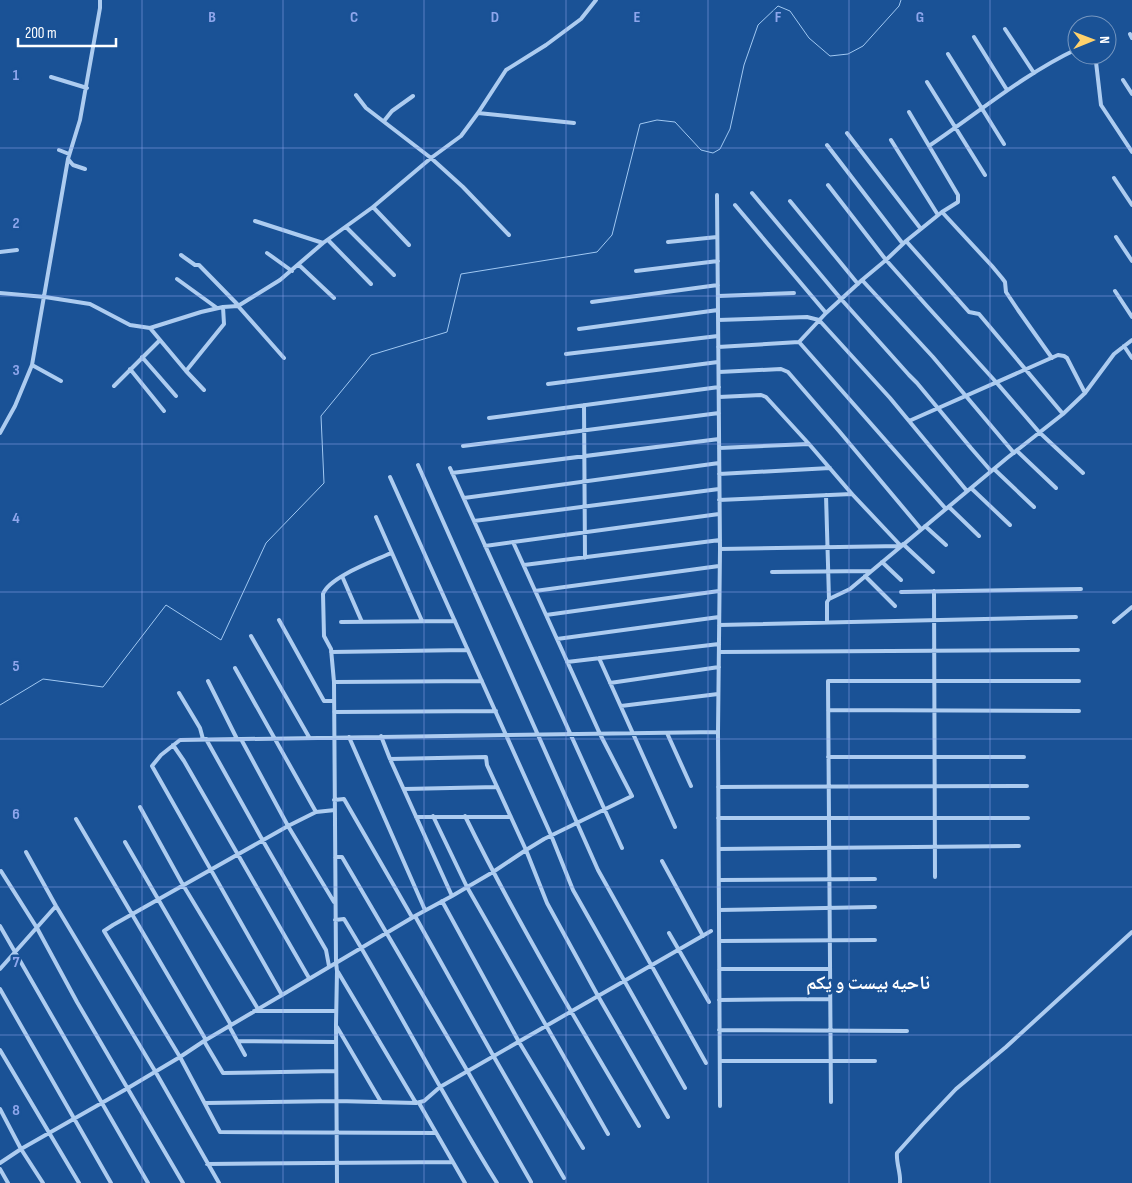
<svg xmlns="http://www.w3.org/2000/svg" width="1132" height="1183" font-family="'Sofia Sans Condensed','Noto Naskh Arabic',sans-serif">
	<style>
		.lines { fill: none; stroke-linecap: round; stroke-linejoin: round }
		.stream { stroke: #a0c8f2; stroke-width: 1 }
		.minor { stroke: #adccf0; stroke-width: 4 }
		.grid { fill: none; stroke: #8ea6ec; stroke-width: 1; stroke-opacity: 0.55 }
		.labels { text-anchor: middle; dominant-baseline: central; stroke-width: 5; stroke-linejoin: round; paint-order: stroke }
		.district-label { font-size: 19px; font-weight: bold; fill: #fff; stroke: #1a5296 }
		.grid-label { font-size: 16px; text-anchor: middle; font-weight: bold; fill: #8ea6ec; stroke: #1a5296; stroke-width: 5; stroke-linejoin: round; paint-order: stroke }
	</style>
	<rect width="100%" height="100%" fill="#1a5296"/>
	<g class="lines">
		<path class="stream" d="M0,705L43,679L103,687L166,605L221,640L266,543L324,483L321,416L371,355L447,332L461,274L597,252L612,235L640,124L657,120L675,122L701,150L713,153L720,149L730,129L744,65L758,25L778,6L790,11L809,38L830,56L848,54L863,46L899,6L901,0"/>
		<path class="minor" d="M1005,29L1034,73
			M1130,34L1132,38
			M974,37L1007,90
			M948,54L1004,144
			M1093,55L1096,62L1101,105L1132,152
			M51,77L87,88
			M1123,80L1132,94
			M927,82L985,175
			M356,95L366,108L431,158L463,187L509,235
			M478,113L574,123
			M384,121L392,111L413,96
			M847,133L921,229
			M891,140L938,215
			M827,145L903,244
			M929,146C978,113 1024,74 1077,49
			M59,150L69,154
			M68,159L73,165L85,169
			M1114,178L1132,205
			M828,185L886,260L926,305L996,382L1039,432L1083,473
			M752,193L841,299L909,375L917,383L971,448L991,471
			M717,195L720,549L718,732L720,1106
			M790,201L858,284
			M735,205L826,313
			M373,207L409,245
			M942,212L992,266L1002,278L1005,282L1006,292L1018,310L1052,358
			M255,221L323,243
			M346,227L394,275
			M1116,237L1132,261
			M328,240L371,284
			M906,241L969,312L979,314L1063,414
			M668,242L717,237
			M0,252L17,250
			M267,253L292,271
			M181,255L195,265H199L239,306
			M299,265L334,298
			M636,271L718,261
			M177,279L217,308
			M862,280L933,357L1014,453
			M1115,291L1132,317
			M0,293L45,297L90,304L130,325L150,328L201,312L223,307L238,306L280,280L323,243L373,207L431,158L461,136L478,113L506,70L546,45L581,19L596,0
			M718,296L794,293
			M592,302L718,285
			M238,306L284,358
			M718,320L807,317L819,320L890,398L967,491
			M150,328L186,371L204,390
			M579,329L718,310
			M799,342L946,509
			M1124,346L1132,358
			M718,347L799,342L826,313L862,280L886,260L906,241L942,212L958,202V195L909,112
			M566,354L718,336
			M142,357L176,396
			M32,365L61,381
			M130,369L164,411
			M186,371L224,324L223,307
			M719,372L781,369L788,372L839,431L921,529
			M548,384L718,362
			M114,386L160,340
			M719,397L761,395L766,397L809,444L852,494L901,546
			M584,405L585,558
			M489,418L719,387
			M909,421L1058,355L1064,356L1067,358L1085,393
			M0,433L15,406L32,365L68,159L80,120L100,8V0
			M463,446L719,413
			M719,448L809,444
			M1017,451L1056,488
			M418,465L598,870L706,1063
			M450,468L622,848
			M994,469L1034,507
			M452,473L719,439
			M719,474L830,468
			M390,477L551,835L573,890L685,1088
			M971,488L1010,525
			M826,495L829,599
			M464,498L719,463
			M719,500L852,494
			M949,507L979,536
			M376,517L422,621
			M474,521L719,489
			M925,526L946,545
			M903,544L933,572
			M485,546L719,514
			M720,549L901,546
			M882,562L901,580
			M524,565L720,540
			M772,572L871,571
			M342,576L362,622
			M865,576L895,606
			M535,591L719,566
			M934,591L935,877
			M901,592L1081,589
			M546,615L719,591
			M279,620L324,701H334
			M341,622L455,621
			M1114,622L1132,607
			M827,623V602L829,599L850,589L1007,458L1063,414L1085,393L1114,354L1132,340
			M719,625L1076,617
			M251,636L309,737
			M557,639L719,617
			M331,652L468,650
			M719,652L1078,650
			M599,658L675,827
			M567,662L719,644
			M235,668L316,812
			M208,681L237,739
			M334,682L482,681
			M610,683L719,667
			M179,693L200,728L203,739
			M621,706L718,694
			M828,710L1079,711
			M334,712L496,711
			M667,733L691,786
			M381,736L390,759L452,896
			M349,737L425,910
			M206,739L263,841L326,950L329,966
			M241,739L288,826L334,902
			M173,745L184,761L309,978
			M828,757H1024
			M390,759L486,757L487,765L526,850L547,903L598,996L668,1117
			M718,787L1027,786
			M404,789L497,787
			M334,800L344,799L412,917
			M140,807L183,885L258,1009
			M335,810L316,812L288,826L159,899L113,925L104,931L180,1057L220,1132L436,1133
			M433,816L467,887L608,1134
			M465,816C517,922 578,1024 639,1126
			M416,817H511
			M718,818H1028
			M76,819L206,1040
			M125,842L231,1025
			M719,849L1019,846
			M26,852L56,906L155,1071L219,1183
			M335,857H342L468,1072L531,1182
			M662,861L703,936
			M1,871L37,928L77,1002L183,1183
			M719,880L875,879
			M442,901L519,1042L583,1148
			M719,910L875,907
			M415,916L494,1057L564,1178
			M335,920L344,919C397,1006 443,1097 497,1183
			M0,926L148,1183
			M669,933L709,1002
			M719,941L875,940
			M0,969L56,906
			M719,969H830
			M338,972L416,1103
			M0,989L111,1183
			M282,995L152,766L161,755L180,740L718,732
			M719,1000L830,999
			M254,1011H336
			M229,1026L245,1055
			M337,1027L381,1102
			M719,1030L907,1031
			M204,1041L223,1073L336,1071
			M238,1041L336,1042
			M0,1050L79,1183
			M720,1061H875
			M831,1102L828,681H1079
			M206,1103L337,1101L416,1103L424,1101L440,1087L711,931
			M419,1103L465,1183
			M0,1109L21,1149L43,1183
			M0,1163L21,1149L128,1088L180,1057L204,1041L282,995L415,916L452,896L493,872L526,850L544,839L632,796L600,734L513,542
			M207,1164L453,1162
			M0,1169L8,1183
			M337,1183L336,1025L337,971L336,962L334,682L331,649L324,636L323,594C329,577 374,561 391,553
			M900,1183C901,1173 896,1163 897,1153L922,1125L956,1089L1006,1047L1132,932"/>
	</g>
	<path class="grid" d="M142,0V1183M283,0V1183M424,0V1183M566,0V1183M708,0V1183M849,0V1183M990,0V1183M0,148H1132M0,296H1132M0,444H1132M0,592H1132M0,739H1132M0,887H1132M0,1035H1132"/>
	<g class="labels">
		<g class="district-label">
			<text x="868" y="983">ناحیه بیست و یکم</text>
		</g>
	</g>
	<g class="grid-label">
		<text x="212" y="22">B</text>
		<text x="354" y="22">C</text>
		<text x="495" y="22">D</text>
		<text x="637" y="22">E</text>
		<text x="778" y="22">F</text>
		<text x="920" y="22">G</text>
		<text x="16" y="80">1</text>
		<text x="16" y="228">2</text>
		<text x="16" y="375">3</text>
		<text x="16" y="523">4</text>
		<text x="16" y="671">5</text>
		<text x="16" y="819">6</text>
		<text x="16" y="967">7</text>
		<text x="16" y="1115">8</text>
	</g>
	<g transform="translate(1092 40) rotate(89)"><circle r="24" fill="#1a5296" stroke="#7697c0"/>
	<path d="M0-4L9 19L0 12L-9 19Z" fill="#ffd26c"/>
	<text y="-8" font-size="14" font-weight="bold" text-anchor="middle" fill="#ffffff">N</text>
	</g>
	<path d="M18 38v8h98v-8" fill="none" stroke="#ffffff" stroke-width="2.5"/>
	<text x="25" y="38" font-size="15" fill="#ffffff" stroke="#1a5296" stroke-width="4" paint-order="stroke">200 m</text>
</svg>
